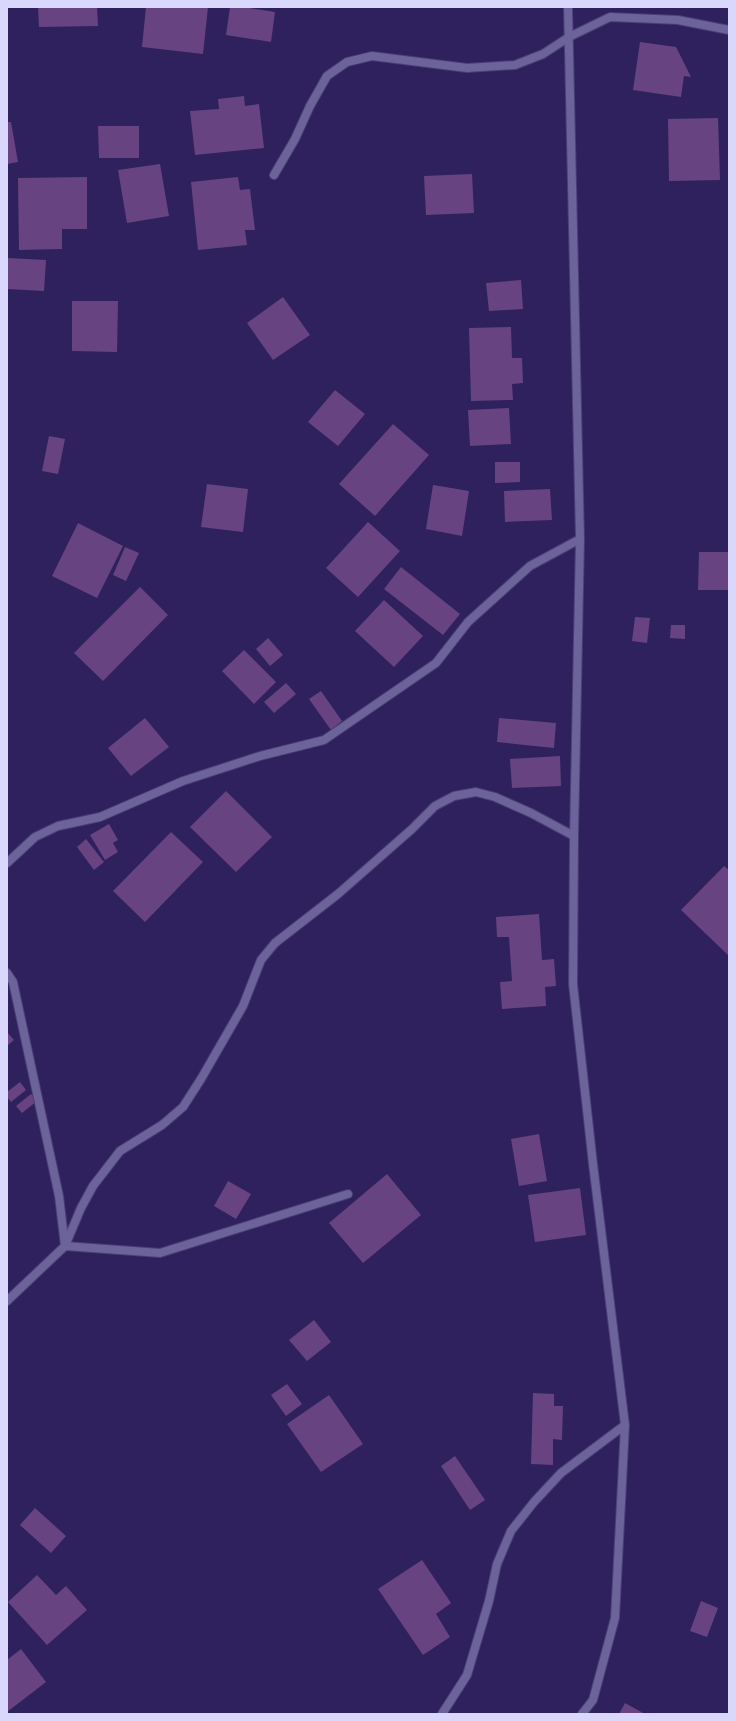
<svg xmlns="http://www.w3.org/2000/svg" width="736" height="1721" font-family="Arial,sans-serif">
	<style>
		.building { fill: #674481 }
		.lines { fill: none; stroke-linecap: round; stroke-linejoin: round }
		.street-casing { stroke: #4a3e76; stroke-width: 10 }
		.street { stroke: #6b639a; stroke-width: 8 }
	</style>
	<rect width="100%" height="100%" fill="#2e215d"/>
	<path class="building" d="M38,7H97L98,26L39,27Z
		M146,7H208L203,54L142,47Z
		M230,7H243L275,12L271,42L226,35Z
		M640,42L676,47L691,77L684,76L681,97L633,90Z
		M244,96L245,106L259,104L264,148L195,155L190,111L219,109L218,99Z
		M718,118L720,180L669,181L668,119Z
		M7,122H11L18,162L7,164Z
		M98,126H139V158H99Z
		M160,164L169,216L127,223L118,170Z
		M472,174L474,213L426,215L424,176Z
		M87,177V229H62V249L19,250L18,178Z
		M238,177L240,190L250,189L255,230H245L247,245L198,250L191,182Z
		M7,258L46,260L44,291L7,289Z
		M521,280L523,309L489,311L486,283Z
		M283,297L310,335L273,360L247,323Z
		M72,301H118L117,352L72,351Z
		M511,327L512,358H522L523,383L512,384L513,400L471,401L469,328Z
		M335,390L365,414L338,446L308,422Z
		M509,408L511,444L470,446L468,410Z
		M393,424L429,455L375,516L339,484Z
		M49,436L65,439L58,474L42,471Z
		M495,462H520V482L495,483Z
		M207,484L248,489L243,532L201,527Z
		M433,485L469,491L462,536L426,529Z
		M550,489L552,520L505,522L504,491Z
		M368,522L400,551L358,597L326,568Z
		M78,523L123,546L97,598L52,576Z
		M125,547L139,553L126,581L113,575Z
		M699,552H729V590H698Z
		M401,567L460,614L443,635L384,589Z
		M140,587L168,615L103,681L74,653Z
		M384,600L423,636L394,667L355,631Z
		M635,617L650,618L647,643L632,641Z
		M671,625H685V639L670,638Z
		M268,638L283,655L270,666L256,649Z
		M244,650L276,682L254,704L222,671Z
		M286,683L296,694L274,713L264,702Z
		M321,691L342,721L331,730L309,699Z
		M145,718L169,747L131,776L108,748Z
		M499,718L556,723L554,748L497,742Z
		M560,756L561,786L512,788L510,759Z
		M226,791L272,837L236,872L190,827Z
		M109,824L118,840L113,843L118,852L105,860L90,835Z
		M171,832L203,862L145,922L113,891Z
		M86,839L104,862L94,870L77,847Z
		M724,866L729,870V956L681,910Z
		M539,914L542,960L554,959L556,986L545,987L546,1006L502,1009L500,982L512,981L509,937H497L496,917Z
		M7,1032L14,1040L7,1046Z
		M20,1082L26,1090L11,1102L7,1097V1092Z
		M31,1094L37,1101L22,1113L16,1106Z
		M539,1134L547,1181L519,1186L511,1139Z
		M387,1174L421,1215L363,1263L329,1223Z
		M228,1181L251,1194L236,1219L214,1206Z
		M580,1188L586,1235L535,1242L528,1195Z
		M314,1320L331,1342L307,1361L289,1340Z
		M287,1384L302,1404L286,1416L271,1395Z
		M533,1393L554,1394V1406H563L562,1440L553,1439V1465L531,1464Z
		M329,1395L363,1444L321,1472L287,1424Z
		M455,1456L485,1500L470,1510L441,1466Z
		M35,1508L66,1536L51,1553L20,1525Z
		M422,1560L451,1603L436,1614L450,1637L423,1655L378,1589Z
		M37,1575L56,1595L66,1586L87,1610L47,1645L8,1602Z
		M701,1601L718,1608L707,1637L690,1631Z
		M21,1649L46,1682L7,1712V1660Z
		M625,1703L645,1714H619Z"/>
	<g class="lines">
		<g class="street-casing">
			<path id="street" d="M568,7L580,539L574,836L573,984L593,1164L625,1425L615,1618L593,1700L582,1714
				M274,175L295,139L310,106L327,76L347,62L372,56L467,68L515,65L543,54L569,37L610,17L678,20L729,30
				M7,863L35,837L58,826L100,817L183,781L260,756L324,740L436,663L468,622L530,566L580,539
				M7,973L13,982L59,1196L65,1246L160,1253L348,1194
				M7,1301L65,1246L81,1208L93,1186L120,1151L162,1125L183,1107L201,1079L243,1006L261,960L275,943L338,894L412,829L435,806L454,796L476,792L495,797L531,813L574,836
				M442,1714L467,1675L489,1601L497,1564L511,1531L534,1502L561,1473L625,1425"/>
		</g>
		<use href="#street" class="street"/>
	</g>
	<rect width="736" height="1721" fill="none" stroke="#dad7fc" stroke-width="16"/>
</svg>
